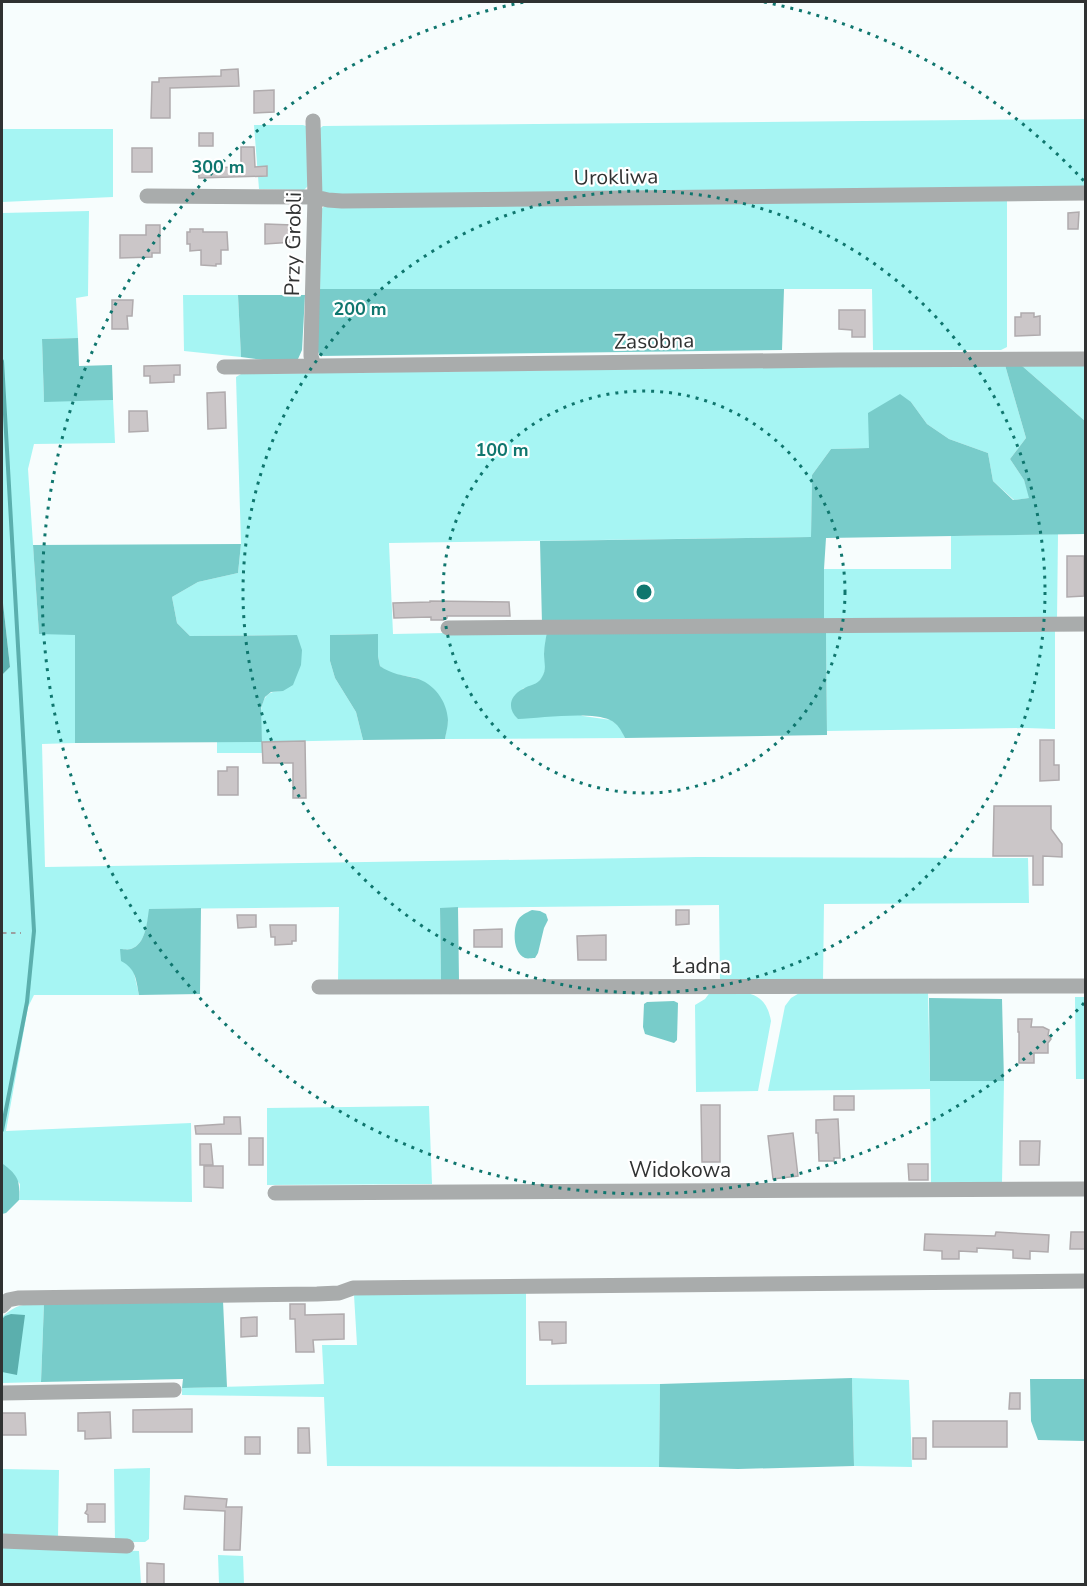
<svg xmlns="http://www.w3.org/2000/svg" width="1087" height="1586" font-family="'Nunito Sans',sans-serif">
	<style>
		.green { fill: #a6f5f3 }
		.forest { fill: #78ccca }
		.water { fill: #5bafad }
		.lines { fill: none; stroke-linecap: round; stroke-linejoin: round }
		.stream { stroke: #5bafad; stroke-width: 4 }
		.building { fill: #cbc6c8; stroke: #b0abad; stroke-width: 1.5 }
		.path { stroke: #9ca0a0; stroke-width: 2; stroke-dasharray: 4.5 4.5; stroke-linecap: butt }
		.minor { stroke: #a9acac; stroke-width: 15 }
		.ring { fill: none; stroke: #0f766e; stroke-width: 3; stroke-dasharray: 3 6 }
		.labels { text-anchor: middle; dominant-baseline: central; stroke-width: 4.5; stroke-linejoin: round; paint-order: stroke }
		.street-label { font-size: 21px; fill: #303232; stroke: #fff }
		.centre { fill: #0f766e; stroke: #fff; stroke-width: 3 }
		.ring-label { font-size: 18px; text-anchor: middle; font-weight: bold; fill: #0f766e; stroke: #fff; stroke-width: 4.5; stroke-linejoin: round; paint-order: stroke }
	</style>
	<rect width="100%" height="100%" fill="#f7fdfd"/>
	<path class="green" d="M1085,119V188L325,196L321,192L319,129L323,126Z
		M254,125H303L309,127L308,186L304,190L259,189Z
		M2,129H113V197L2,202Z
		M1007,201V347L1001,350H873L872,289H319L320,211L325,205Z
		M89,211L88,296L76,298L78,338L42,339L44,401L113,400L115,443L34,444L28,469L39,634H75V743L42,744L45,867L697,857L1028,858L1029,903L824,904L823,982L720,983L719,905L440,908L441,982L338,983L339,907L150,909C147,922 146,944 131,949C128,950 124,949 121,949L134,973L139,995H34L28,1007L6,1131L191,1123L192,1202L19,1200L20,1184L2,1165V1174V675L10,667L2,594V213Z
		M183,295H238L241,357L184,351Z
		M1005,365L1026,438L1010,459L1024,480L1030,498L1014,500L993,481L988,453L949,439L927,424L911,402L869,448L831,449L812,475L811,537L389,543L393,634L547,631L544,655L546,667L543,677L536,685L522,689L583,716L611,720L620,727L625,738L445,739L448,720L416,678L389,673L380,666L378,656V634L330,635V661L335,678L356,712L363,740L263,742L262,753H217V742H262C261,728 256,697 273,692C276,691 279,691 283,691L296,635L190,636L177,623L172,597L198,582L238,573L241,544L236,377L241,374Z
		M1021,365H1085V421Z
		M1058,534L1057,619H824V569H951V536Z
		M1055,628V729L1026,728L827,731L826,631Z
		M711,991C739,993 765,986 771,1021L758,1091L696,1092L695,1005L705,999Z
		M801,992L928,993L930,1081H1004L1002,1182L931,1183L930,1089L768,1091L785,1006L791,998Z
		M1075,997H1085V1079H1076Z
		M429,1106L432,1184L267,1185V1108Z
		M526,1291V1385L660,1384L659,1467L327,1466L324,1397L182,1395V1388L324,1384L322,1345H357L354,1295Z
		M44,1303L41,1382L2,1383V1317C17,1304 23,1304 44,1303Z
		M852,1378L909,1380L912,1467L854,1466Z
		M150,1468L149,1539L145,1542H115L114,1469Z
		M2,1469L59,1470L58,1539L2,1538Z
		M2,1546L139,1551L141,1584H2Z
		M218,1555L243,1556L244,1584H219Z"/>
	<path class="forest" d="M319,289H784L782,350L320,356L317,350Z
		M238,295H305L302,350L298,359L288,363L241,357Z
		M78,338L79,366L112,365L113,400L44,402L42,339Z
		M1005,365H1021L1085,421V534L826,538L824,569V619L542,624L540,541L811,537L812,475L831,449L869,448L868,413L900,394L911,402L927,424L949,439L988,453L993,481L1013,500L1029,498L1024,480L1010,459L1026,438Z
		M241,544L238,573L198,582L172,597L177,623L190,636L297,635L302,650L301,665L293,685L283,691L271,692L265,697L261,708L262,742L75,743V635L39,634L33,545Z
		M547,631H826L827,735L625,738C621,730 618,724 610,720C592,711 539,718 518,719C507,709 509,696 523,689C530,684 537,686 542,677C547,669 544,663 544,654C544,647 546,638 547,631Z
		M378,634V656L380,666C391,674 402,675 415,678C434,683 447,701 448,720C448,726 446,733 445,739L363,740L356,712L335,678L330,661V635Z
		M458,907L459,981L441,982L440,908Z
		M201,908L200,994L139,995C136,979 136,969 121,961L120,949C124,949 127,950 131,949C146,944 147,922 149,909Z
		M532,910L540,911L546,914L548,920L544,928L538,953L535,958C531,958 528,959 525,958C513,953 513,931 517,922C520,915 526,913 532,910Z
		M929,998L1002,999L1004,1081H930Z
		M674,1001L678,1003L677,1040L674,1043L645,1034L643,1027L644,1004L647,1002Z
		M3,1164C19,1176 20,1181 19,1200L6,1213L2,1214Z
		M223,1301L227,1387L182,1388L183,1379L41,1382L44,1303Z
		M852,1378L854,1466L738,1469L659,1467L660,1384Z
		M1030,1379H1085V1441L1038,1440L1031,1421Z"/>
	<path class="water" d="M2,594L10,667L2,675Z
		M11,1314L25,1315L17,1375L2,1372V1319L5,1316Z"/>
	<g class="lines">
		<path class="stream" d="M2,361L34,931L27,1002L2,1130"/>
	</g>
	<path class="building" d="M238,69L239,86L170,88V118H151L152,82H159V78L221,76V70Z
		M274,90V112L254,113V91Z
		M199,133H213V146H199Z
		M241,147H254L255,167L267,166V176L199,178L198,168L241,167Z
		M132,148H152V172H132Z
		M1079,212L1078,229H1068V213Z
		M265,224L293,225L294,242L265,244Z
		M146,225H160V253H152V257L120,258V235H146Z
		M190,229H203V232H227L228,250H221V264H216V266L201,265V250L190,251V244H187V232H190Z
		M112,300H133L132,316H127L128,329H112Z
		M839,310H865V337H852V330L839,329Z
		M1021,313H1034V317L1040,316V335L1015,336V317H1021Z
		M180,365V375H174V382L150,383V376H144V366Z
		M225,392L226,428L208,429L207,393Z
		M129,411H147L148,431L129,432Z
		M1067,556H1084V596L1067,597Z
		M430,601L509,602L510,616H447V618L443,620H431V617L394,618L393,603L430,602Z
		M1040,740H1054V765H1059V780L1040,781Z
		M305,741L306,798H293V763H263L262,742Z
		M227,767H238V795H218V771H227Z
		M994,806H1051V829L1062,844V857L1043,856V885H1033V856H993Z
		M676,910H689V924L676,925Z
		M237,915H256V927L238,928Z
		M270,925H296V941H292V944L275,945V937H271Z
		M502,929V947H474V930Z
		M606,935V960H578L577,936Z
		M1018,1019H1032L1031,1027H1043L1049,1030L1048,1035L1051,1039L1048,1043V1053H1034V1063H1019V1032H1018Z
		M834,1096H854V1110H834Z
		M701,1105H720V1162H702Z
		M224,1117H240L241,1134H196L195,1126L224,1124Z
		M838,1119L840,1158H834V1161H819L818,1133H816V1120Z
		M793,1133L798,1176L773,1179L768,1136Z
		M249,1138H263V1165H249Z
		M1020,1141H1040L1039,1165H1020Z
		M200,1144H211L213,1165H200Z
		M908,1164H928V1180H909Z
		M204,1166H223V1188L204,1187Z
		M996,1232L1049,1235L1048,1252L1030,1251V1259L1013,1258V1250L977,1248V1252L959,1251V1259H942V1251L924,1250L925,1234L995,1236Z
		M1071,1232H1086L1085,1249H1070Z
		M290,1304H305V1315L344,1314V1339L313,1340L314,1352H296L295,1319H290Z
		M257,1317V1336L241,1337V1318Z
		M539,1322H566V1343L552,1344V1340H540Z
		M1010,1393H1020V1409H1009Z
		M192,1409V1432H133V1410Z
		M110,1412L111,1438L85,1439V1431H78V1413Z
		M2,1413H25L26,1435H2Z
		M933,1421H1007V1447H933Z
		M298,1428H309L310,1453H298Z
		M245,1437H260V1454H245Z
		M913,1438H926V1459H913Z
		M185,1496L227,1499L226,1507H242L240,1550H224L225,1511L184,1509Z
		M87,1504H105V1522H88V1515L85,1513L87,1510Z
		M147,1563L164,1564V1584H147Z"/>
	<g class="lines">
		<path class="path" d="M2,933H21"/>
		<path class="minor" d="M313,121L315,197L311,349V356L314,366
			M147,196L315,197L328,200L342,201L1086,193
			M224,367L839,360L1086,359
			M448,628L1086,624
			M319,987L1086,986
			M275,1193L1086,1189
			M2,1306L8,1300L18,1298L317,1294L339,1293L353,1288L1086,1281
			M2,1393L174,1390
			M2,1541L127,1546"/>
	</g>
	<g class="ring">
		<circle cx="644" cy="592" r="201"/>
		<circle cx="644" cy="592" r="401"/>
		<path d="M1084 1003A602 602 0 1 1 524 2M764 2A602 602 0 0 1 1084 181"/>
	</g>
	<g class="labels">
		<g class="street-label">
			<text transform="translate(616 177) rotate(-1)">Urokliwa</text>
			<text transform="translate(293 244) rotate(-89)">Przy Grobli</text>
			<text transform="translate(654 341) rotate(-1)">Zasobna</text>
			<text x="702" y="966">Ładna</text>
			<text x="680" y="1170">Widokowa</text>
		</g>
	</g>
	<circle cx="644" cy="592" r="9" class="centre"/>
	<g class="ring-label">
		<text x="218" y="173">300 m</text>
		<text x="360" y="315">200 m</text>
		<text x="502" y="456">100 m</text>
	</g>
	<rect width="1087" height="1586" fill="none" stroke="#303232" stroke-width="6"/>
</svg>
